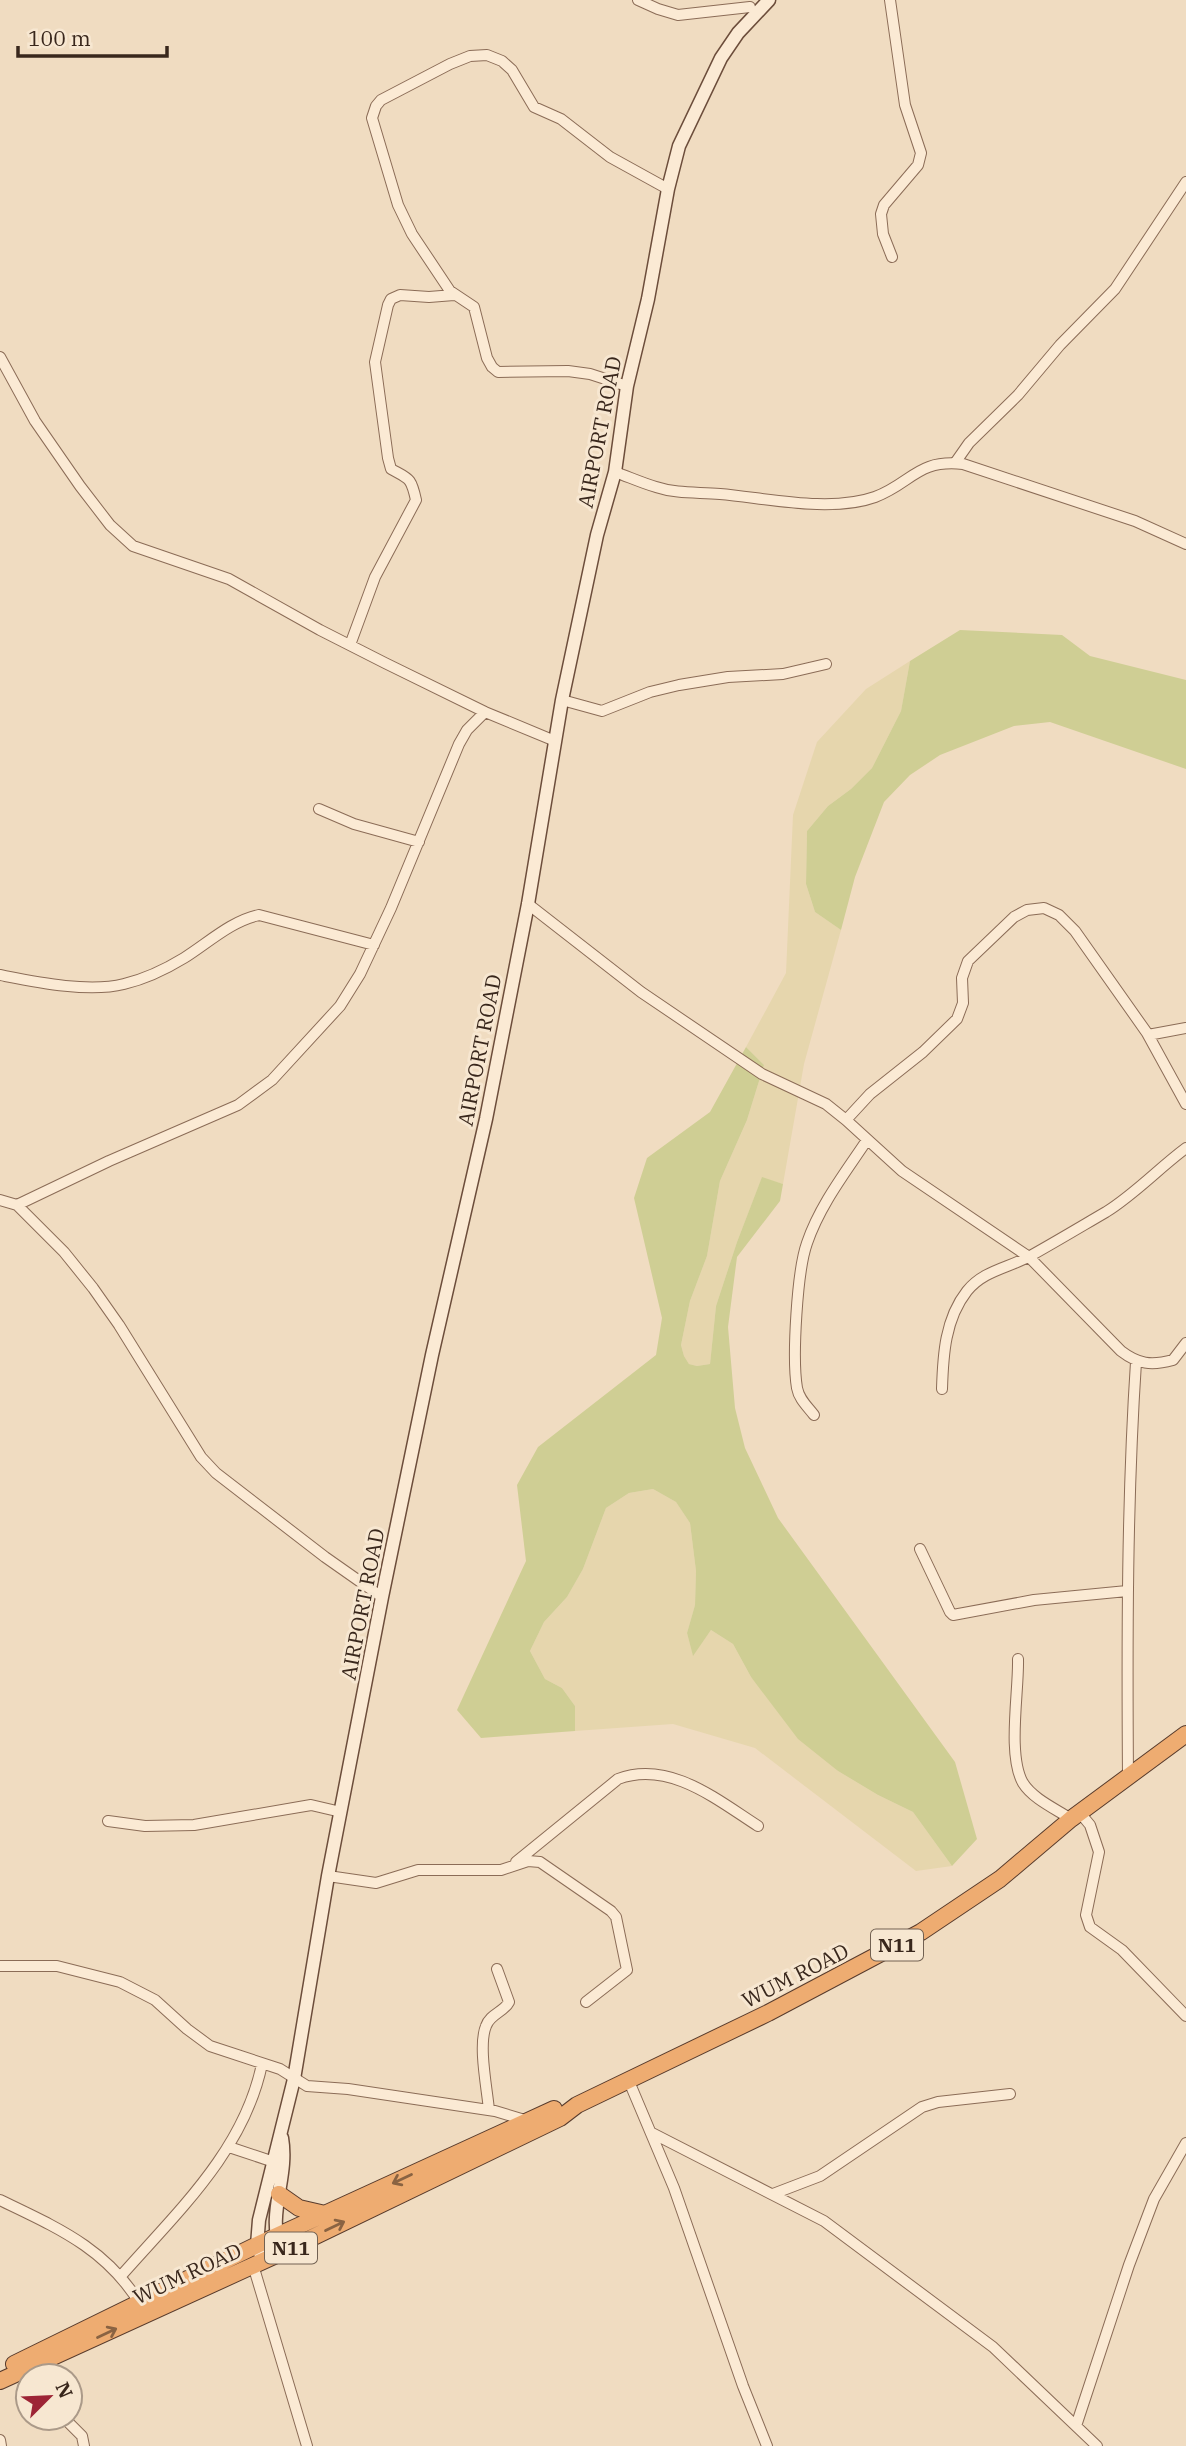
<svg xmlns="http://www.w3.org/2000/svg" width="1186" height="2446" font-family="'IBM Plex Serif',serif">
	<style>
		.farmland { fill: #e6d6ad }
		.green { fill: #cfce94 }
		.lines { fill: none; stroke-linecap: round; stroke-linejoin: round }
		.minor-casing { stroke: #8b6c57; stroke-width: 12 }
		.secondary-casing { stroke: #6c4d3b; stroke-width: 15 }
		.trunk-casing { stroke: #583b2c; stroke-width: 18 }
		.minor { stroke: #fbead4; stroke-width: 10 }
		.secondary { stroke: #fbead4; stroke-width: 12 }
		.trunk { stroke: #eeac71; stroke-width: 16 }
		.oneway { stroke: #8a6342 }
		.labels { text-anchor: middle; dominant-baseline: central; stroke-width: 6; stroke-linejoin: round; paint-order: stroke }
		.shield { fill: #f7e7d1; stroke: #726152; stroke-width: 2 }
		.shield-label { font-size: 19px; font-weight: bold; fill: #39271c }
		.street-label { font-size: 21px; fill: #39271c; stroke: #f7e7d1 }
	</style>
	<rect width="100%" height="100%" fill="#f0dcc1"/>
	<path class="farmland" d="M910,661L901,711L872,768L851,789L828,806L807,831L806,884L815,912L841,930L804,1064L783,1184L762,1178L737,1242L716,1306L710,1364L697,1366L689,1364L684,1356L681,1345L690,1301L707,1256L720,1181L747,1120L764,1065L746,1047L786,973L793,815L817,742L866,689Z
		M653,1489L676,1502L690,1523L696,1571L695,1605L687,1633L693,1655L711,1630L733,1644L751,1677L838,1771L878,1795L913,1812L952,1866L916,1871L755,1748L673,1724L575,1731V1706L562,1688L545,1679L530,1651L544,1622L567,1597L583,1569L606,1508L629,1493Z"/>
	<path class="green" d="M960,630L1062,635L1090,656L1186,680V769L1050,722L1014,726L940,755L910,775L884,802L855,877L841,930L815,912L806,884L807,831L828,806L851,789L872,768L901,711L910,661Z
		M746,1047L764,1065L747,1120L720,1181L707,1256L690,1301L681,1345L684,1356L689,1364L697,1366L710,1364L716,1306L737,1242L762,1177L783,1184L780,1201L737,1257L728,1327L735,1408L745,1448L778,1518L955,1762L977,1839L952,1866L913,1812L878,1795L838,1771L798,1739L751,1677L733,1644L711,1630L693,1656L687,1633L695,1605L696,1571L690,1523L676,1502L653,1489L629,1493L606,1508L583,1569L567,1597L544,1622L530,1651L545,1679L562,1688L575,1706V1731L481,1738L457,1710L526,1561L517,1485L538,1447L656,1355L662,1318L634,1198L647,1158L710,1112Z"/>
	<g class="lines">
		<g class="minor-casing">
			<path id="minor" d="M638,0L658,9L678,15L750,7
				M890,0L905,105L921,153L918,165L884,205L881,214L883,234L892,257
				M0,357L35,421L80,486L110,525L133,546L229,579L320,630L385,663L485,712L555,741
				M627,386L590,374L568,371L498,372L492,367L487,358L474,307L450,291L412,234L398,205L372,118L376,106L381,100L450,64L470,56L487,55L502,61L512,70L534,107L561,119L610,157L668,189
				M955,463L969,443L1018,395L1060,345L1115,289L1186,182
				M615,472C629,477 642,483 656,487C677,494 698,492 720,494C766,498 830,513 875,497C912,483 917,459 963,464L1135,521L1186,544
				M350,645L375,577L416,500C411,477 409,479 391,469L388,458L375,362L388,305L391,299L400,295L429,297L454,295
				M562,700L602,711L650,692L679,685L728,677L783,674L826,664
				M319,809L354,824L419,842
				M528,904L641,992L762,1074L826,1104L846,1120L902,1171L1029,1257L1121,1351C1138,1364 1151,1366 1173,1360L1186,1343
				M0,975C36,982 88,993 124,984C145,979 166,969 184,958C208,943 231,921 259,915L374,945
				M1148,1035L1186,1028
				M846,1120L870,1094L923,1052L957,1019L963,1003L962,978L968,961L1014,917L1027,910L1044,908L1059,915L1075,931L1147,1033L1186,1104
				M0,1200L17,1205L64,1252L93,1288L119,1325L201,1457L216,1473L325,1557L382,1597
				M17,1205L109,1161L238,1105L272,1080L340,1006L360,974L391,908L459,744L467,730L485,712
				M942,1389C943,1355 945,1319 967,1291C984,1270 1009,1268 1032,1255C1057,1241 1082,1226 1106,1212C1135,1194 1159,1168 1186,1148
				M814,1415C807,1406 799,1399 797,1388C792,1358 797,1271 807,1243C820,1205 845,1173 867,1140
				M920,1549L950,1612L953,1615L1034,1600L1127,1591
				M1018,1659C1019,1691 1007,1755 1023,1783C1033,1799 1056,1809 1071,1819
				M1128,1777C1127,1639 1127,1500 1136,1362
				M1080,1813L1090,1825L1099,1852L1086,1915L1090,1927L1122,1950L1186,2016
				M108,1821L145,1826L194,1825L311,1805L341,1812
				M516,1862L618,1779C669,1760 716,1799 758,1826
				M328,1876L376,1883L418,1870H501L528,1861L540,1862L611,1911L616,1917L627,1970L586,2002
				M0,1966H57L120,1982L155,2000L187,2029L210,2046L280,2069L307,2086L348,2089L495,2111L528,2121
				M628,2079L674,2188L743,2386L767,2446
				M489,2110C487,2088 478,2045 486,2026C490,2014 504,2012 509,2002L497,1969
				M652,2133L824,2221L993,2347L1097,2446
				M229,2147L274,2162
				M773,2194L820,2176L922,2107L938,2102L1010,2094
				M0,2200C58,2228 108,2249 142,2307
				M253,2265L307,2446
				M120,2277C177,2212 244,2151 262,2064
				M64,2418L82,2436L84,2446
				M1076,2426L1129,2265L1154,2199L1186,2143
				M0,2440L1,2446"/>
		</g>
		<g class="secondary-casing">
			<path id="secondary" d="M281,2252C266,2213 289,2178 282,2138
				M263,2261L257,2245L259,2220L294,2079L328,1876L382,1597L432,1355L486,1119L528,904L562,700L597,535L615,472L627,386L648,299L668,189L679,146L721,58L738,33L769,0"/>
		</g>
		<g class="trunk-casing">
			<path id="trunk" d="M279,2194L299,2208L325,2214
				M14,2364L257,2245L554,2109
				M0,2381L274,2256L560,2118L577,2105L768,2013L921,1932L1000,1879L1071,1819L1186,1734"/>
		</g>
		<use href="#minor" class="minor"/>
		<use href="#secondary" class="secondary"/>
		<use href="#trunk" class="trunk"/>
	</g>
	<defs><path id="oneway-shaft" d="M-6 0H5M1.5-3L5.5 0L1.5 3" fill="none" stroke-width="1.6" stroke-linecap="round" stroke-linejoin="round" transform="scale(1.75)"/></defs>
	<g class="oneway">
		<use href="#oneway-shaft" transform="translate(402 2179) rotate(155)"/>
		<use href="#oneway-shaft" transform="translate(335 2226) rotate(-26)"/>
		<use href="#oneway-shaft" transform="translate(107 2333) rotate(-25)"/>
	</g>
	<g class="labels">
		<g class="shield">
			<rect x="871" y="1929.5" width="52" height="31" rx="5"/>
			<rect x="265" y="2232.5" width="52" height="31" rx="5"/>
		</g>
		<g class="shield-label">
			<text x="897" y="1945">N11</text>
			<text x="291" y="2248">N11</text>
		</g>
		<g class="street-label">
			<text transform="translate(599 432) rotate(-79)">AIRPORT ROAD</text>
			<text transform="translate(479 1050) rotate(-79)">AIRPORT ROAD</text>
			<text transform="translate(362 1604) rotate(-79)">AIRPORT ROAD</text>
			<text transform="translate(795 1975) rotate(-27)">WUM ROAD</text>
			<text transform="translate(187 2273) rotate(-25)">WUM ROAD</text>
		</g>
	</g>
	<g transform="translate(49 2397) rotate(66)"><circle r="33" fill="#f7e7d1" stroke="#ab9a89" stroke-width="2"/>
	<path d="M0-5L12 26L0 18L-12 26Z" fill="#9d2435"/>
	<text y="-10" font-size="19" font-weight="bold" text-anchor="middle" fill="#39271c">N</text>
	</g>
	<path d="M18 46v10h149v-10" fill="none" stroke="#39271c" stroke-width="3.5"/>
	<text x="28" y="46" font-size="21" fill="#39271c" stroke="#f7e7d1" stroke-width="5" paint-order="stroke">100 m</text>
</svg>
